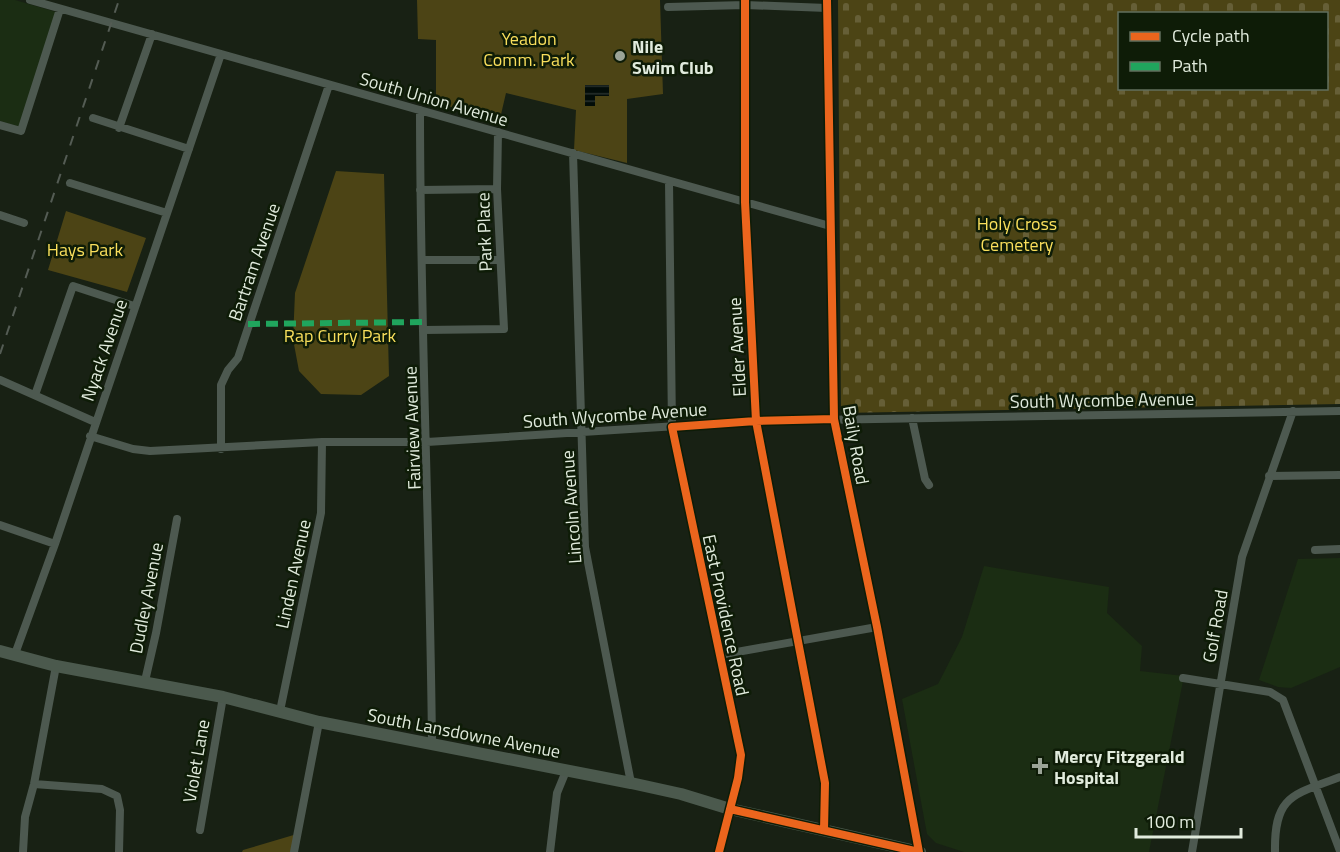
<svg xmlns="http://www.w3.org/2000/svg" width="1340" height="852" font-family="'Titillium Web',sans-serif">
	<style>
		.built { fill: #1b2d13 }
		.green { fill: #4c4415 }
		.cemetery { fill: url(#cemetery-stones); fill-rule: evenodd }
		.water { fill: url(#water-rules) }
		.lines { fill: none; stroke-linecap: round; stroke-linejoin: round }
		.minor { stroke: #4d5950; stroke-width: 8 }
		.tertiary { stroke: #4d5950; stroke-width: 9 }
		.primary { stroke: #4b594d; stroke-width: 12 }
		.rail { stroke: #545c54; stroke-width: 2; stroke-dasharray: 10 10; stroke-linecap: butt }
		.quiet { stroke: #20a55d; stroke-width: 6; stroke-dasharray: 12 6; stroke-linecap: butt }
		.cycleway-casing { stroke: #0e1c07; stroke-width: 11 }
		.cycleway { stroke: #eb651d; stroke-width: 8 }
		.poi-dot { fill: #9ba497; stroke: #0e1c07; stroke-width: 2 }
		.labels { text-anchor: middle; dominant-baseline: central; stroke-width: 5; stroke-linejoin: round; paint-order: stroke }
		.park-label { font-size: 18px; fill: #f9df5c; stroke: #0e1c07 }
		.poi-label { font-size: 18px; font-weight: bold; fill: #e1ebdd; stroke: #0e1c07; text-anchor: start }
		.street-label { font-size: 18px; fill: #e1ebdd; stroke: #0e1c07 }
	</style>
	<defs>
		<pattern id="cemetery-stones" width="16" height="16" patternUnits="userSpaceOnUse" patternTransform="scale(1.5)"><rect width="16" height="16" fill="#4c4415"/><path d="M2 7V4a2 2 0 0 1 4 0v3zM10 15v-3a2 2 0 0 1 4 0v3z" fill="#665f37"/></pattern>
		<pattern id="water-rules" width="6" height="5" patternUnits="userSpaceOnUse" patternTransform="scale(1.5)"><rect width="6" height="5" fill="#020c08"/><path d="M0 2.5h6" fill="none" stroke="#27302c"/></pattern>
	</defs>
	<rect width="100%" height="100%" fill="#182114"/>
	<path class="built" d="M0,0H15L56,12L20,127L0,121Z
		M1340,558V667L1291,688L1278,687L1259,680L1298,559Z
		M984,566L1109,587L1107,613L1142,646L1140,671L1184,676L1149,852H964L936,843L927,834L902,699L938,684L962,637Z"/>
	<path class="green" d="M417,0H660L663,94L627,99V163L574,150L576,110L506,93L499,123L436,102V40L418,39Z
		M336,171L384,174L389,376L361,395L321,394L299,371L293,339L295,293Z
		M66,211L146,238L127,292L48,270Z
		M297,834L294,852H242L243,850Z"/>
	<path class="cemetery" d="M838,0H1340V404L841,413ZM1120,14H1326V88H1120Z"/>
	<path class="water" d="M585,85H609V96H595V106H585Z"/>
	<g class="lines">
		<path class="minor" d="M30,0L830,226
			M745,0V202L756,421L825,783L824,830
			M827,0L834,419L877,627L919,852
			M668,7L745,5L827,8
			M420,110C420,321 430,533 432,745
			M93,118L189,149
			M0,125L21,131L60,9
			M119,128L152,34
			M573,153L585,547L631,783
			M669,182L672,427L741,755L738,778L730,809
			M70,183L167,213
			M420,190L497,189
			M0,215L24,223
			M422,260H500
			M424,330L504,329L497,189L498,132
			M0,380L95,422
			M35,395L73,286L134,306
			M912,418L925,479L929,485
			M90,436L133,449L150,451L322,442H427L756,421L1340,411
			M221,449V385L228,370L238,358L329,85
			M1269,476L1340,475
			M0,525L55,544
			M1315,550L1340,549
			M15,654L55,544L221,54
			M720,655L877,627
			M1183,678L1270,692L1283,700L1340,851
			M145,681L156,633L177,519
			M280,711L321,513L322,442
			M34,784L102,789L117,796L120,810L119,852
			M200,830L223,697
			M23,852L25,817L34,784L56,666
			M294,852L319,722
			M550,852L557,793L566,771
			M1192,852L1242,557L1293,411
			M1275,852C1274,795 1293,795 1340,777"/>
		<path class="tertiary" d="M719,852L730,809"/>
		<path class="primary" d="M0,651L56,666L223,697L319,722L631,783L681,794L730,809L920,852"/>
		<path class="rail" d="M0,354L119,0"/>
		<path class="quiet" d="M248,324L424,322"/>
		<g class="cycleway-casing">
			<path id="cycleway" d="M745,0V202L756,421L825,783L824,830
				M730,809L919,852L877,627L834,419L827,0
				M719,852L738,778L741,755L672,427L756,421L834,419"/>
		</g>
		<use href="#cycleway" class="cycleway"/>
	</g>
	<g class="poi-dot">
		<circle cx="620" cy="56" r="6"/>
		<path d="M1037 757h6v6h6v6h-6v6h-6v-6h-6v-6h6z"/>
	</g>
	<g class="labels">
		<g class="park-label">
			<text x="529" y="38">Yeadon<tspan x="529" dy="21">Comm. Park</tspan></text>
			<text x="1017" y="223">Holy Cross<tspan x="1017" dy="21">Cemetery</tspan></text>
			<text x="85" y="249">Hays Park</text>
			<text x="340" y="335">Rap Curry Park</text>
		</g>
		<g class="poi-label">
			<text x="632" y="46">Nile<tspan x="632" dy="21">Swim Club</tspan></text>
			<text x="1054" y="756">Mercy Fitzgerald<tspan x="1054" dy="21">Hospital</tspan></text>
		</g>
		<g class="street-label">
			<text transform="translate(434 99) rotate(16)">South Union Avenue</text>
			<text transform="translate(484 232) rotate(-92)">Park Place</text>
			<text transform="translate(254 262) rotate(-71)">Bartram Avenue</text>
			<text transform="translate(737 347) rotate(-93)">Elder Avenue</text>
			<text transform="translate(104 350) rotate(-71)">Nyack Avenue</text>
			<text transform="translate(1102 400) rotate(-1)">South Wycombe Avenue</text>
			<text transform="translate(615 415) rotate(-4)">South Wycombe Avenue</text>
			<text transform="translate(412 428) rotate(-92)">Fairview Avenue</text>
			<text transform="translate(856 445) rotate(80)">Baily Road</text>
			<text transform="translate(571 507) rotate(-94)">Lincoln Avenue</text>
			<text transform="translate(293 574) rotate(-78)">Linden Avenue</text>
			<text transform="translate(146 598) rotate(-79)">Dudley Avenue</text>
			<text transform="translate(726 615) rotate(78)">East Providence Road</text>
			<text transform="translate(1215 626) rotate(-80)">Golf Road</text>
			<text transform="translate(464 733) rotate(11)">South Lansdowne Avenue</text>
			<text transform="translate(196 761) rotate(-80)">Violet Lane</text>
		</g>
	</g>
	<rect x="1118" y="12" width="210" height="78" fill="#0e1c07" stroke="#626f5d" stroke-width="1.5"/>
	<rect x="1130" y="32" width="30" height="9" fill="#eb651d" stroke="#626f5d" stroke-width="1.5"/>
	<text x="1172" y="42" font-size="18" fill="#e1ebdd">Cycle path</text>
	<rect x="1130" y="62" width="30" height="9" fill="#20a55d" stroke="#626f5d" stroke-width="1.5"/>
	<text x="1172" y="72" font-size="18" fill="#e1ebdd">Path</text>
	<path d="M1136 828v9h105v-9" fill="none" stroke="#e1ebdd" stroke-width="3"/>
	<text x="1145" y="828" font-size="18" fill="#e1ebdd" stroke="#0e1c07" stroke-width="4.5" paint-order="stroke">100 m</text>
</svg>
